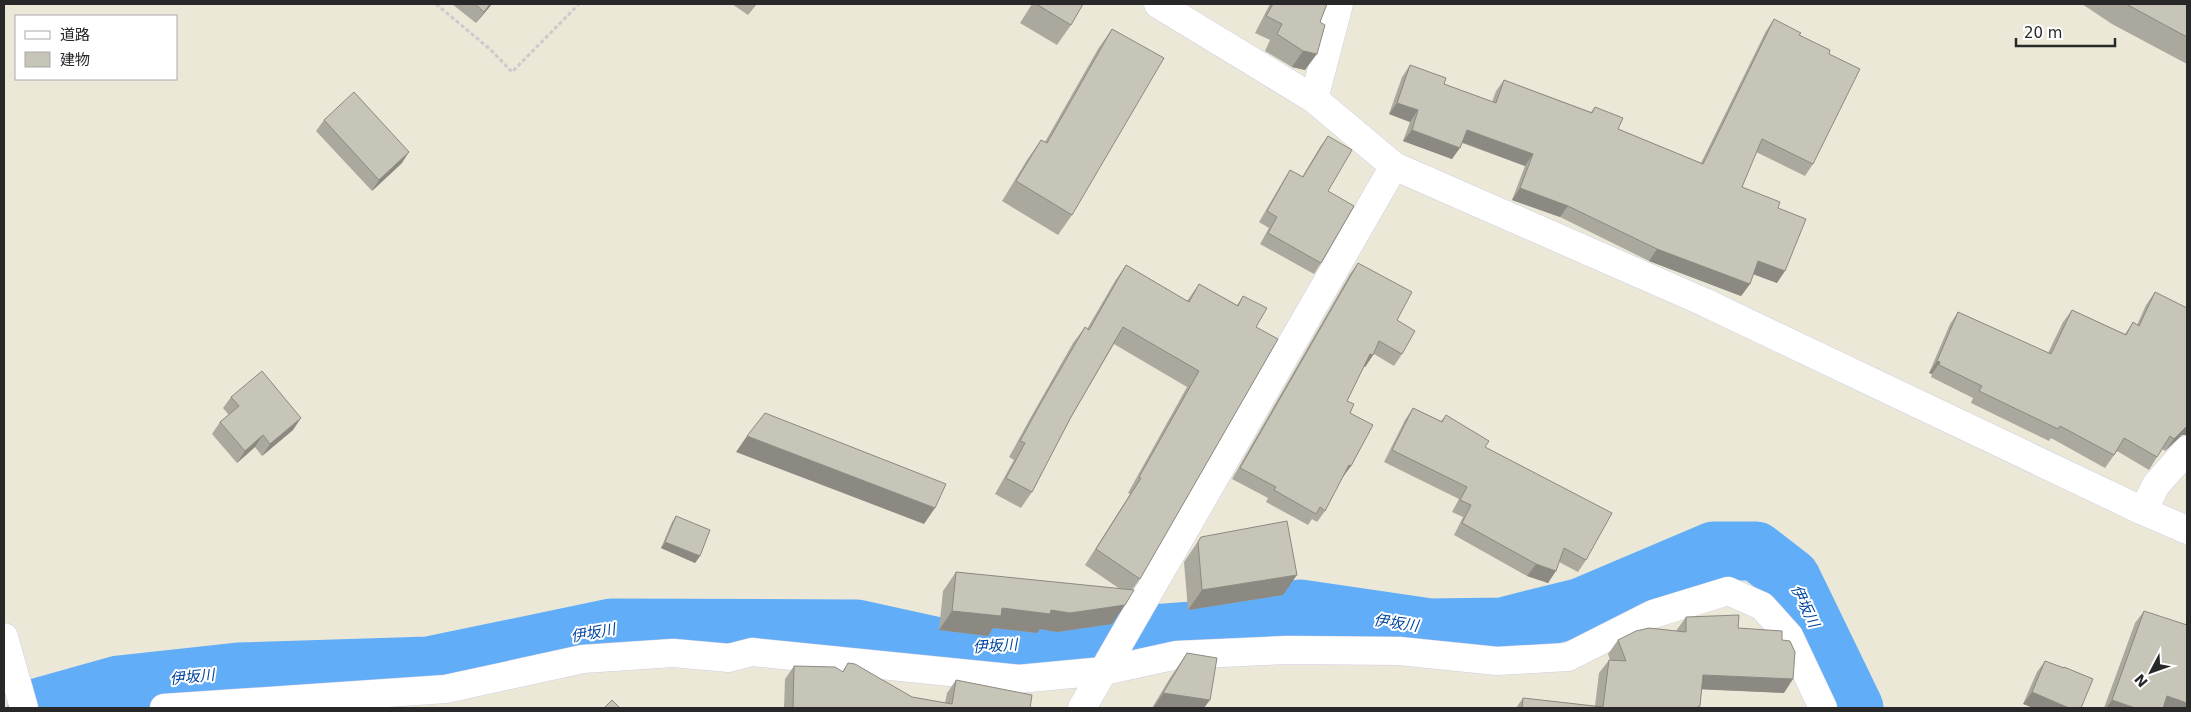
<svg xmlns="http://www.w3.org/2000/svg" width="2191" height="712" font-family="'DejaVu Sans','Noto Sans JP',sans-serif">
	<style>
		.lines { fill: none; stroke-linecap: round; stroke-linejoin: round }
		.river { stroke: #61adf7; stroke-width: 59 }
		.street-casing { stroke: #cecde2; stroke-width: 29 }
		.path { stroke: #cbcbcb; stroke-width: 3; stroke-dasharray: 4 2.5; stroke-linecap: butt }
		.street { stroke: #fff; stroke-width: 28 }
		.wall { fill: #aba99e }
		.shaded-wall { fill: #8b8981 }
		.building { fill: #c7c4b8; stroke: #8b8981 }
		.labels { text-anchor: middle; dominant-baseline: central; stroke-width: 4; stroke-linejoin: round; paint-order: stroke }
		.water-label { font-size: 15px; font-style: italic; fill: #0346a0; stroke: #fff }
	</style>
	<rect width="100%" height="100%" fill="#ece8d8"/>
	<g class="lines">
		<path class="river" d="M37,708L119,685L238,672L429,666L612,628L857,629L948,649L1206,630L1300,609L1430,628L1502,627L1582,607L1714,551H1756L1791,578L1854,708"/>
		<g class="street-casing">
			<path id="street" d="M1158,4L1314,99L1394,166L1704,302L2143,511L2187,530
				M1314,99L1339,4
				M2143,511L2156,485L2187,450
				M4,637L24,708
				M164,708L446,689L583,659L673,653L729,658L752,652L1019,679L1104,671L1177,655L1288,650L1399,651L1497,661L1568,657L1653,614L1728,591L1762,606L1789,636L1823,708
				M1082,708L1394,166"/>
		</g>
		<path class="path" d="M436,4L491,50L512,72L579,4"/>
		<use href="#street" class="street"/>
	</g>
	<path class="wall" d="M452,4H492L476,23Z
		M732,4H757L748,15Z
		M1032,4H1083L1071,25L1057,45L1020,23Z
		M1270,4H1327L1320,22L1305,70L1292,67L1265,51L1270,40L1255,33Z
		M2082,4H2187V64L2112,24Z
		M1774,19L1829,54L1813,164L1805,176L1756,152L1742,187L1778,208L1777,283L1753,274L1750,284L1741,296L1649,261L1560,217L1512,200L1525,166L1462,143L1452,159L1403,141L1410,122L1389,114L1402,77L1410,65L1444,84L1492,102L1496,91L1504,80L1591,112L1595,107L1618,129L1701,163L1766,31Z
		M1112,29L1072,215L1058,235L1002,201L1027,160L1041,140L1045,142L1098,49Z
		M324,120L402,163L372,191L316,131Z
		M1328,136V191L1321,263L1314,274L1260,244L1269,228L1259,222L1283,181L1290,170L1302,177L1320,147Z
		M1358,263L1397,320L1402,354L1394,366L1374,354L1365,367L1364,366L1347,401L1350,413L1351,466L1342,477L1325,511L1317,522L1312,519L1308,525L1266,502L1268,498L1232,479L1350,274Z
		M1126,265L1187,301L1199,284L1237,305L1243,296L1256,327L1140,579L1132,590L1112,624L1057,632L1040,629L1037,633L993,628L988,636L939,630L943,591L956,572L1120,589L1085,565L1130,494L1128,493L1187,387L1114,344L1071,417L1032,492L1021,508L995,494L1014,460L1009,457L1031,417L1073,343L1085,327L1087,329L1115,281Z
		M2155,292L2187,308V435H2182L2165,451L2162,449L2149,470L2117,451L2105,468L2051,438L2049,441L1971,403L1973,398L1931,377L1932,374L1929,373L1950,324L1958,312L2048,353L2063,322L2072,310L2125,334L2133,322L2137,325L2146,305Z
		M231,397L293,430L262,456L255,447L237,463L212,434L220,422L229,415L223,408Z
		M1413,408L1441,421L1446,415L1485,447L1586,560L1578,572L1559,562L1548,583L1527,576L1454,535L1463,517L1452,512L1459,499L1384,462L1405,420Z
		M676,516L700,556L695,563L661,548L672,522Z
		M1201,537L1283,595L1188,610L1184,562Z
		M2144,611L2187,708H2104L2135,623Z
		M1686,617L1738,628L1782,640L1784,693L1702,689L1699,708H1516L1523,698L1595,706L1599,673L1609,660H1610L1608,654L1618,640L1676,631Z
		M1187,653L1204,708H1152L1170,678Z
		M2045,661L2063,668L2064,667L2093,679L2023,704L2037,672Z
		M848,663L912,697L945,703L947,693L956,680L1030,708H784L785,679L794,666L842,672Z"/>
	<path class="shaded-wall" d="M490,4H492L476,23L484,12Z
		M1303,51L1317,54L1305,70L1292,67Z
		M1397,103L1418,110L1410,122L1389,114Z
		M1412,130L1460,148L1452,159L1403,141Z
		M1467,130L1533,154L1525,166L1459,141Z
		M409,152L402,163L372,191L379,180Z
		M1520,188L1568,206L1560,217L1512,200Z
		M1657,249L1750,284L1741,296L1649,261Z
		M1758,261L1785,271L1777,283L1750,273Z
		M1370,354L1373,355L1365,367L1362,366Z
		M1937,361L1940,362L1932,374L1929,373Z
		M301,418L293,430L262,456L270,444Z
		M2187,426V435H2182L2165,451L2174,439Z
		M263,435L255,447L237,463L245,451Z
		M747,436L935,508L924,524L736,452Z
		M1349,465L1351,466L1343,477L1341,476Z
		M665,542L700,556L695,563L661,548Z
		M1536,564L1556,571L1548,583L1527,576Z
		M1297,575L1283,595L1188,610L1202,590Z
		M1125,605L1112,624L1057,632L1040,629L1037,633L993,628L988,636L939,630L952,611L1002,608L1051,610Z
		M1703,675L1793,679L1784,693L1694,689Z
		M2032,692L2069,708H2033L2023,704Z
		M1163,693L1210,700L1204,708H1153Z
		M2167,696L2187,703V708H2158Z
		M2112,700L2135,708H2106Z"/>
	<path class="building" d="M475,4H490L484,12Z
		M1036,4H1083L1071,25Z
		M1273,4H1327L1320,22L1325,25L1317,54L1303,51L1277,34L1282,24L1266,16Z
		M2126,4H2187V37Z
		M1774,19L1801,33L1799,35L1830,50L1829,54L1860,69L1813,164L1762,139L1742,187L1780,202L1778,208L1806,219L1785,271L1758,261L1750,284L1657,249L1568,206L1520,188L1533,154L1467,130L1460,148L1412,130L1418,110L1397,103L1410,65L1446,78L1444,84L1496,103L1504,80L1592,113L1595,107L1623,118L1618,129L1703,164Z
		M1112,29L1164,58L1072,215L1016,181L1041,140L1047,143Z
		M354,92L409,152L379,180L324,120Z
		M1328,136L1352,150L1328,191L1354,206L1321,263L1268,233L1277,217L1267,211L1290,170L1303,177Z
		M1358,263L1412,292L1397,320L1415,331L1402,354L1379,341L1373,355L1370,354L1347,401L1354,404L1350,413L1373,425L1351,466L1349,465L1325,511L1320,507L1316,514L1274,490L1276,487L1240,468Z
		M1126,265L1189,302L1199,284L1238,306L1243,296L1267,308L1256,327L1278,339L1140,579L1096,549L1141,478L1139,477L1199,371L1123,327L1071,417L1032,492L1006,478L1025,443L1020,441L1042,401L1085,327L1089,330Z
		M2155,292L2187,308V426L2174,439L2170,436L2157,457L2124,438L2114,455L2060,426L2058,429L1979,391L1982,386L1939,365L1940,362L1937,361L1958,312L2051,354L2072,310L2126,335L2133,322L2139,326Z
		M262,371L301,418L270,444L263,435L245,451L220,422L239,406L231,397Z
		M1413,408L1442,422L1446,415L1489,441L1485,447L1612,513L1586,560L1564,548L1556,571L1536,564L1462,523L1471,505L1460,500L1467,487L1392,450Z
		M765,413L946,484L935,508L747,436Z
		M676,516L710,530L700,556L665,542Z
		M1287,521L1297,575L1202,590L1198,542L1201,537Z
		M956,572L1134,590L1125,605L1070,613L1051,610L1050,614L1002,608L1001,616L952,611Z
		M2144,611L2187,625V703L2167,696L2163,708H2135L2112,700Z
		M1739,615L1738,628L1782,631V640L1790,641L1795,652L1793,679L1703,675L1700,706L1696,708H1522L1523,698L1603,707L1609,660L1626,661L1618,640L1636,631L1649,628L1686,632V617Z
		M1187,653L1217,658L1210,700L1163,693Z
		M2045,661L2064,668V667L2093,679L2081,708H2069L2032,692Z
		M848,663L855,664L912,697L952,704L956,680L1032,695L1030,708H793L794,666L835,667L843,672Z
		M612,700L620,708H604Z"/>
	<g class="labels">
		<g class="water-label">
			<text transform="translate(1805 606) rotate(64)">伊坂川</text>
			<text transform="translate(1396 623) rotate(8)">伊坂川</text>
			<text transform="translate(593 633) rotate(-10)">伊坂川</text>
			<text transform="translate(995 646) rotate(-4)">伊坂川</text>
			<text transform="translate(192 677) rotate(-6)">伊坂川</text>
		</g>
	</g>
	<rect width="2191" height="712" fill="none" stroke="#282828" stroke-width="10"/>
	<rect x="15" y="15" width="162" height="65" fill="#ffffff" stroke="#a9a9a9"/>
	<rect x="25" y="31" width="25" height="8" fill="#ffffff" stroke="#a9a9a9"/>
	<text x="60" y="40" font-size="15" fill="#282828">道路</text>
	<rect x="25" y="52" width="25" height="15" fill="#c7c4b8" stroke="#a9a9a9"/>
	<text x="60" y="65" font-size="15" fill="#282828">建物</text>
	<g transform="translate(2151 672) rotate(229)" stroke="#ffffff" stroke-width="4" paint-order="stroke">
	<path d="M0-4L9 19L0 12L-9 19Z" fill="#282828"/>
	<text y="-8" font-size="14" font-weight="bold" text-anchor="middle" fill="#282828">N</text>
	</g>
	<path d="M2016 38v8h99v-8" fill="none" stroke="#282828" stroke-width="2.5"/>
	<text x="2024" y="38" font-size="15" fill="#282828" stroke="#ffffff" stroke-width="4" paint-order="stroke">20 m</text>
</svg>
